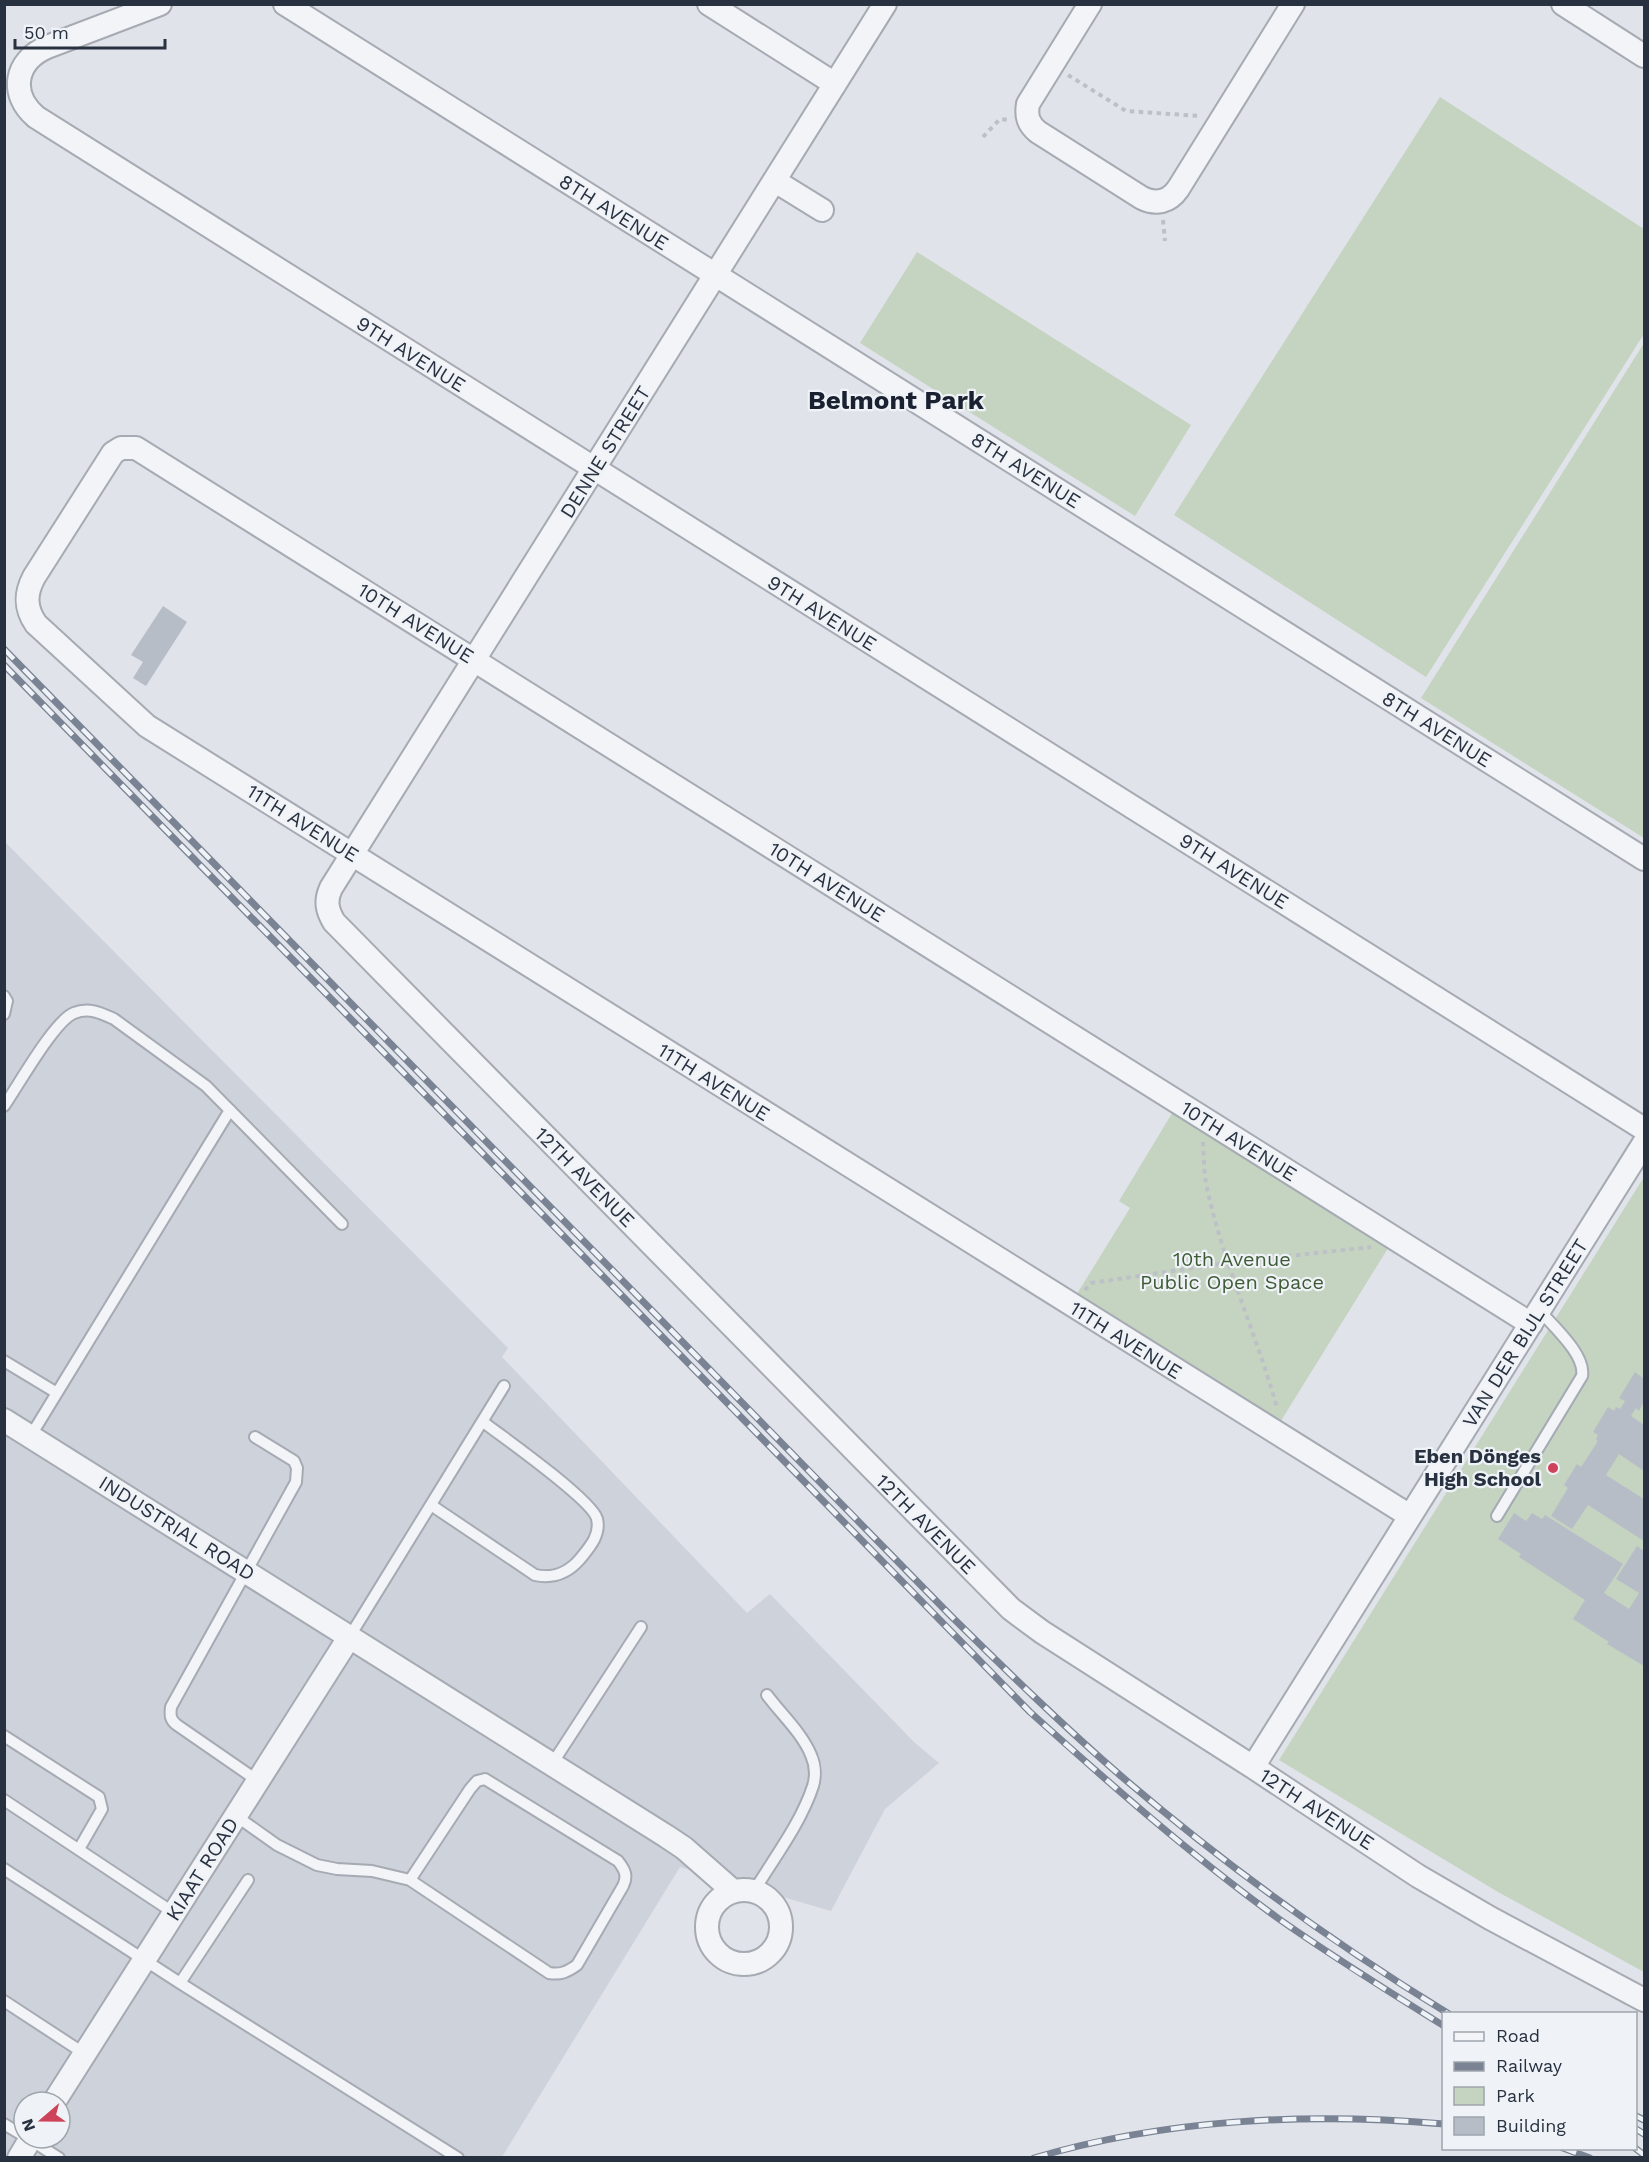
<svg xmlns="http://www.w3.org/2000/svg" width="1649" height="2162" font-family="'Work Sans',sans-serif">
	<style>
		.built { fill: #ced2db; fill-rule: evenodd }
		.green { fill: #c5d3c1 }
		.building { fill: #b7bdc6 }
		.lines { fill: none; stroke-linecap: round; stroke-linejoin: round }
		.service-casing { stroke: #a5aab3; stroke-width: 14 }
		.minor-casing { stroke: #a5aab3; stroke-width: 26 }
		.path { stroke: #bdc1c7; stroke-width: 4; stroke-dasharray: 4.5 4.5; stroke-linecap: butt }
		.service { stroke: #f2f4f7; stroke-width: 10 }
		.minor { stroke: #f2f4f7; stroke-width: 22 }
		.rail-casing { stroke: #798393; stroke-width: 7 }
		.rail { stroke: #eff2f6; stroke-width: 4.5; stroke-dasharray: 14; stroke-linecap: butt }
		.poi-dot { fill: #cf435a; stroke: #eff2f6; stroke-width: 2 }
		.labels { text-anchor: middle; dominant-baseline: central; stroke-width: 4.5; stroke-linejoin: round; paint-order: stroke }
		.street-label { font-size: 20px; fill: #283140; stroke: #eff2f6 }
		.park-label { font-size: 20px; fill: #3d5c35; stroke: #eff2f6 }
		.poi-label { font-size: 20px; font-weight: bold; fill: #283140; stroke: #eff2f6; text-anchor: end }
		.district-label { font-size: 26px; font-weight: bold; fill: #1a2231; stroke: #eff2f6 }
	</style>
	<rect width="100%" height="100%" fill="#e0e3e9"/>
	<path class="built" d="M4,841L508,1348L502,1357L747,1613L770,1594L915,1743L939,1763L885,1809L831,1911L680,1867L502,2157H5ZM24,2102H60V2138H24Z"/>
	<path class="green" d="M1440,97L1644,229V334L1426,677L1174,515Z
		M917,252L1191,425L1135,516L860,343Z
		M1644,343V838L1421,698Z
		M1174,1110L1390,1245L1279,1424L1075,1297L1130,1208L1119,1201Z
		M1644,1177V1972L1498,1892L1279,1760Z"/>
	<path class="building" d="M163,606L187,622L146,686L133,678L143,662L131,655Z
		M1635,1372L1644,1379V1402L1639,1411L1636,1408L1631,1416L1644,1425V1471L1619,1454L1606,1475L1644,1499V1541L1588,1505L1572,1529L1551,1516L1568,1488L1564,1485L1577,1464L1581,1467L1598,1441L1596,1440L1598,1435L1593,1432L1608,1407L1614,1411L1616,1407L1620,1409L1625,1401L1619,1398Z
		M1514,1513L1526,1521L1532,1513L1542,1519L1545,1515L1623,1564L1604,1593L1629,1609L1639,1593L1616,1579L1637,1546L1644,1551V1666L1607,1644L1609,1642L1573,1619L1585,1600L1519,1557L1521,1554L1498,1539Z"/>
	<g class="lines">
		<g class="service-casing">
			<path id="service" d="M4,996L7,1001L4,1014
				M4,1106C18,1086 54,1021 74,1013C89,1007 101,1013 114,1019L206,1086L342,1224
				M4,1361L57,1393
				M30,1437L230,1110
				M255,1437L294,1461L297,1468L296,1482L171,1707C170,1715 170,1720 177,1725L258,1781
				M431,1505L535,1575C554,1579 568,1573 580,1559C589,1548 601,1535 597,1519C593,1501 502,1436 483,1422
				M1497,1516L1582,1376C1586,1355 1553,1326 1539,1310
				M350,1636L504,1386
				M4,1736L99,1797L102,1809L79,1849
				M552,1764L641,1627
				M4,1800L174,1913
				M236,1816L277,1845L317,1865L337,1869L372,1871L410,1880L549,1973C561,1975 567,1972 577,1965L623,1886C628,1876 625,1870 618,1861L485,1779L477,1781L470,1789L410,1880
				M4,1869L180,1983L458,2158
				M754,1891C774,1858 801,1823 813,1786C816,1776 815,1764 811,1755C802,1733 781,1714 767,1695
				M180,1983L248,1880
				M4,2001L85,2054
				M4,2124L24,2136
				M29,2139L59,2158"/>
		</g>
		<g class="minor-casing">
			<path id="minor" d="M160,4L47,47C15,61 9,94 36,117L1644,1129
				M285,4L1644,859
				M709,4L835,84
				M885,4L331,888C325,901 327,910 334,922L1011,1609L1042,1632L1253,1767L1418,1876L1490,1918L1644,2000
				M1090,4L1028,104C1026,116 1028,124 1038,132L1142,198C1156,205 1169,202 1178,189L1293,4
				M1563,4L1644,56
				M775,181L822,210
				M4,1420L666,1836L684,1848L733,1891
				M1410,1516L147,726L36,624C25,608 25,594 34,577L113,453L121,448H136L1531,1324
				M1253,1767L1644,1143
				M707 1927a37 37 0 1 1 74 0a37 37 0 1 1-74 0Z
				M54,2102L350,1636
				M19,2158L31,2138"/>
		</g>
		<path class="path" d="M1068,75L1126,111L1200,116
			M983,137L1000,119L1010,120
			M1163,220L1165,241
			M1203,1142C1204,1160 1204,1179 1209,1197C1226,1269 1257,1336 1277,1408
			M1085,1290L1091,1283L1227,1263L1371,1247"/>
		<use href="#service" class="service"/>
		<use href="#minor" class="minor"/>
		<g class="rail-casing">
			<path id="rail" d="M4,649L952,1617C1007,1671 1062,1725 1121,1776C1224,1864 1333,1943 1449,2014
				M4,665L1030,1712C1110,1784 1192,1856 1279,1919C1333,1957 1388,1991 1444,2026
				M1636,2116L1644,2120
				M1636,2129L1644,2134
				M1563,2148L1590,2158
				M1635,2148L1644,2155
				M1034,2158C1165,2119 1309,2112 1444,2124"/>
		</g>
		<use href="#rail" class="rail"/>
	</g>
	<circle class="poi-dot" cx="1553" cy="1468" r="6"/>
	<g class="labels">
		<g class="street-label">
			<text transform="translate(614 212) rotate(32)">8TH AVENUE</text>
			<text transform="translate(411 354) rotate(32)">9TH AVENUE</text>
			<text transform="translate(605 452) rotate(-58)">DENNE STREET</text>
			<text transform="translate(1026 470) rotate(32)">8TH AVENUE</text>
			<text transform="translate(822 613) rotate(32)">9TH AVENUE</text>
			<text transform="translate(416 623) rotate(32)">10TH AVENUE</text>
			<text transform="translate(1437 729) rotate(32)">8TH AVENUE</text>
			<text transform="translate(303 823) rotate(32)">11TH AVENUE</text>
			<text transform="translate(1234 871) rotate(32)">9TH AVENUE</text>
			<text transform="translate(827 882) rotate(32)">10TH AVENUE</text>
			<text transform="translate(714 1082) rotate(32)">11TH AVENUE</text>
			<text transform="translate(1239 1141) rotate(32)">10TH AVENUE</text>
			<text transform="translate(585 1177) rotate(45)">12TH AVENUE</text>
			<text transform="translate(1525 1333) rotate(-58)">VAN DER BIJL STREET</text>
			<text transform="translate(1126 1340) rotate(32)">11TH AVENUE</text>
			<text transform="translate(926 1524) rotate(45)">12TH AVENUE</text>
			<text transform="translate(177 1528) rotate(32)">INDUSTRIAL ROAD</text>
			<text transform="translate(1317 1809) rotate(33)">12TH AVENUE</text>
			<text transform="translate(202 1869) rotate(-58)">KIAAT ROAD</text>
		</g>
		<g class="park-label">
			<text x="1232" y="1259">10th Avenue<tspan x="1232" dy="23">Public Open Space</tspan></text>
		</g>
		<g class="poi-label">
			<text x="1541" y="1456">Eben Dönges<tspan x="1541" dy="23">High School</tspan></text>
		</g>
		<g class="district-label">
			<text x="896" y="400">Belmont Park</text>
		</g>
	</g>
	<rect width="1649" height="2162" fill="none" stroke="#283140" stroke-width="12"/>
	<rect x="1442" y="2012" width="195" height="138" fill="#eff2f6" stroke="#9fa5ad" stroke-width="1.5"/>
	<rect x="1454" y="2032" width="30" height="9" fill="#f2f4f7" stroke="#9fa5ad" stroke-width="1.5"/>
	<text x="1496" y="2042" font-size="18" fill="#283140">Road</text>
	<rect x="1454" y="2062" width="30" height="9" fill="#798393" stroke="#9fa5ad" stroke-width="1.5"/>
	<text x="1496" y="2072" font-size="18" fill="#283140">Railway</text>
	<rect x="1454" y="2087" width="30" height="18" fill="#c5d3c1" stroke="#9fa5ad" stroke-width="1.5"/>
	<text x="1496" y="2102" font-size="18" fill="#283140">Park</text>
	<rect x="1454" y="2117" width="30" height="18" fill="#b7bdc6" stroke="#9fa5ad" stroke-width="1.5"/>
	<text x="1496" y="2132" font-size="18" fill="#283140">Building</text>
	<g transform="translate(42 2120) rotate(250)"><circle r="28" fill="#eff2f6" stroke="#9fa5ad" stroke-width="1.5"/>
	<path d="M0-4.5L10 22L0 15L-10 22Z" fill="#cf435a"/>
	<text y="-9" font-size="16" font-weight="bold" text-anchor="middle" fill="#283140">N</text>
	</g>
	<path d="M15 39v9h150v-9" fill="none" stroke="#283140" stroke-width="3"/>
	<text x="24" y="39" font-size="18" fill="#283140" stroke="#eff2f6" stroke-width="4.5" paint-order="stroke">50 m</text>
</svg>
